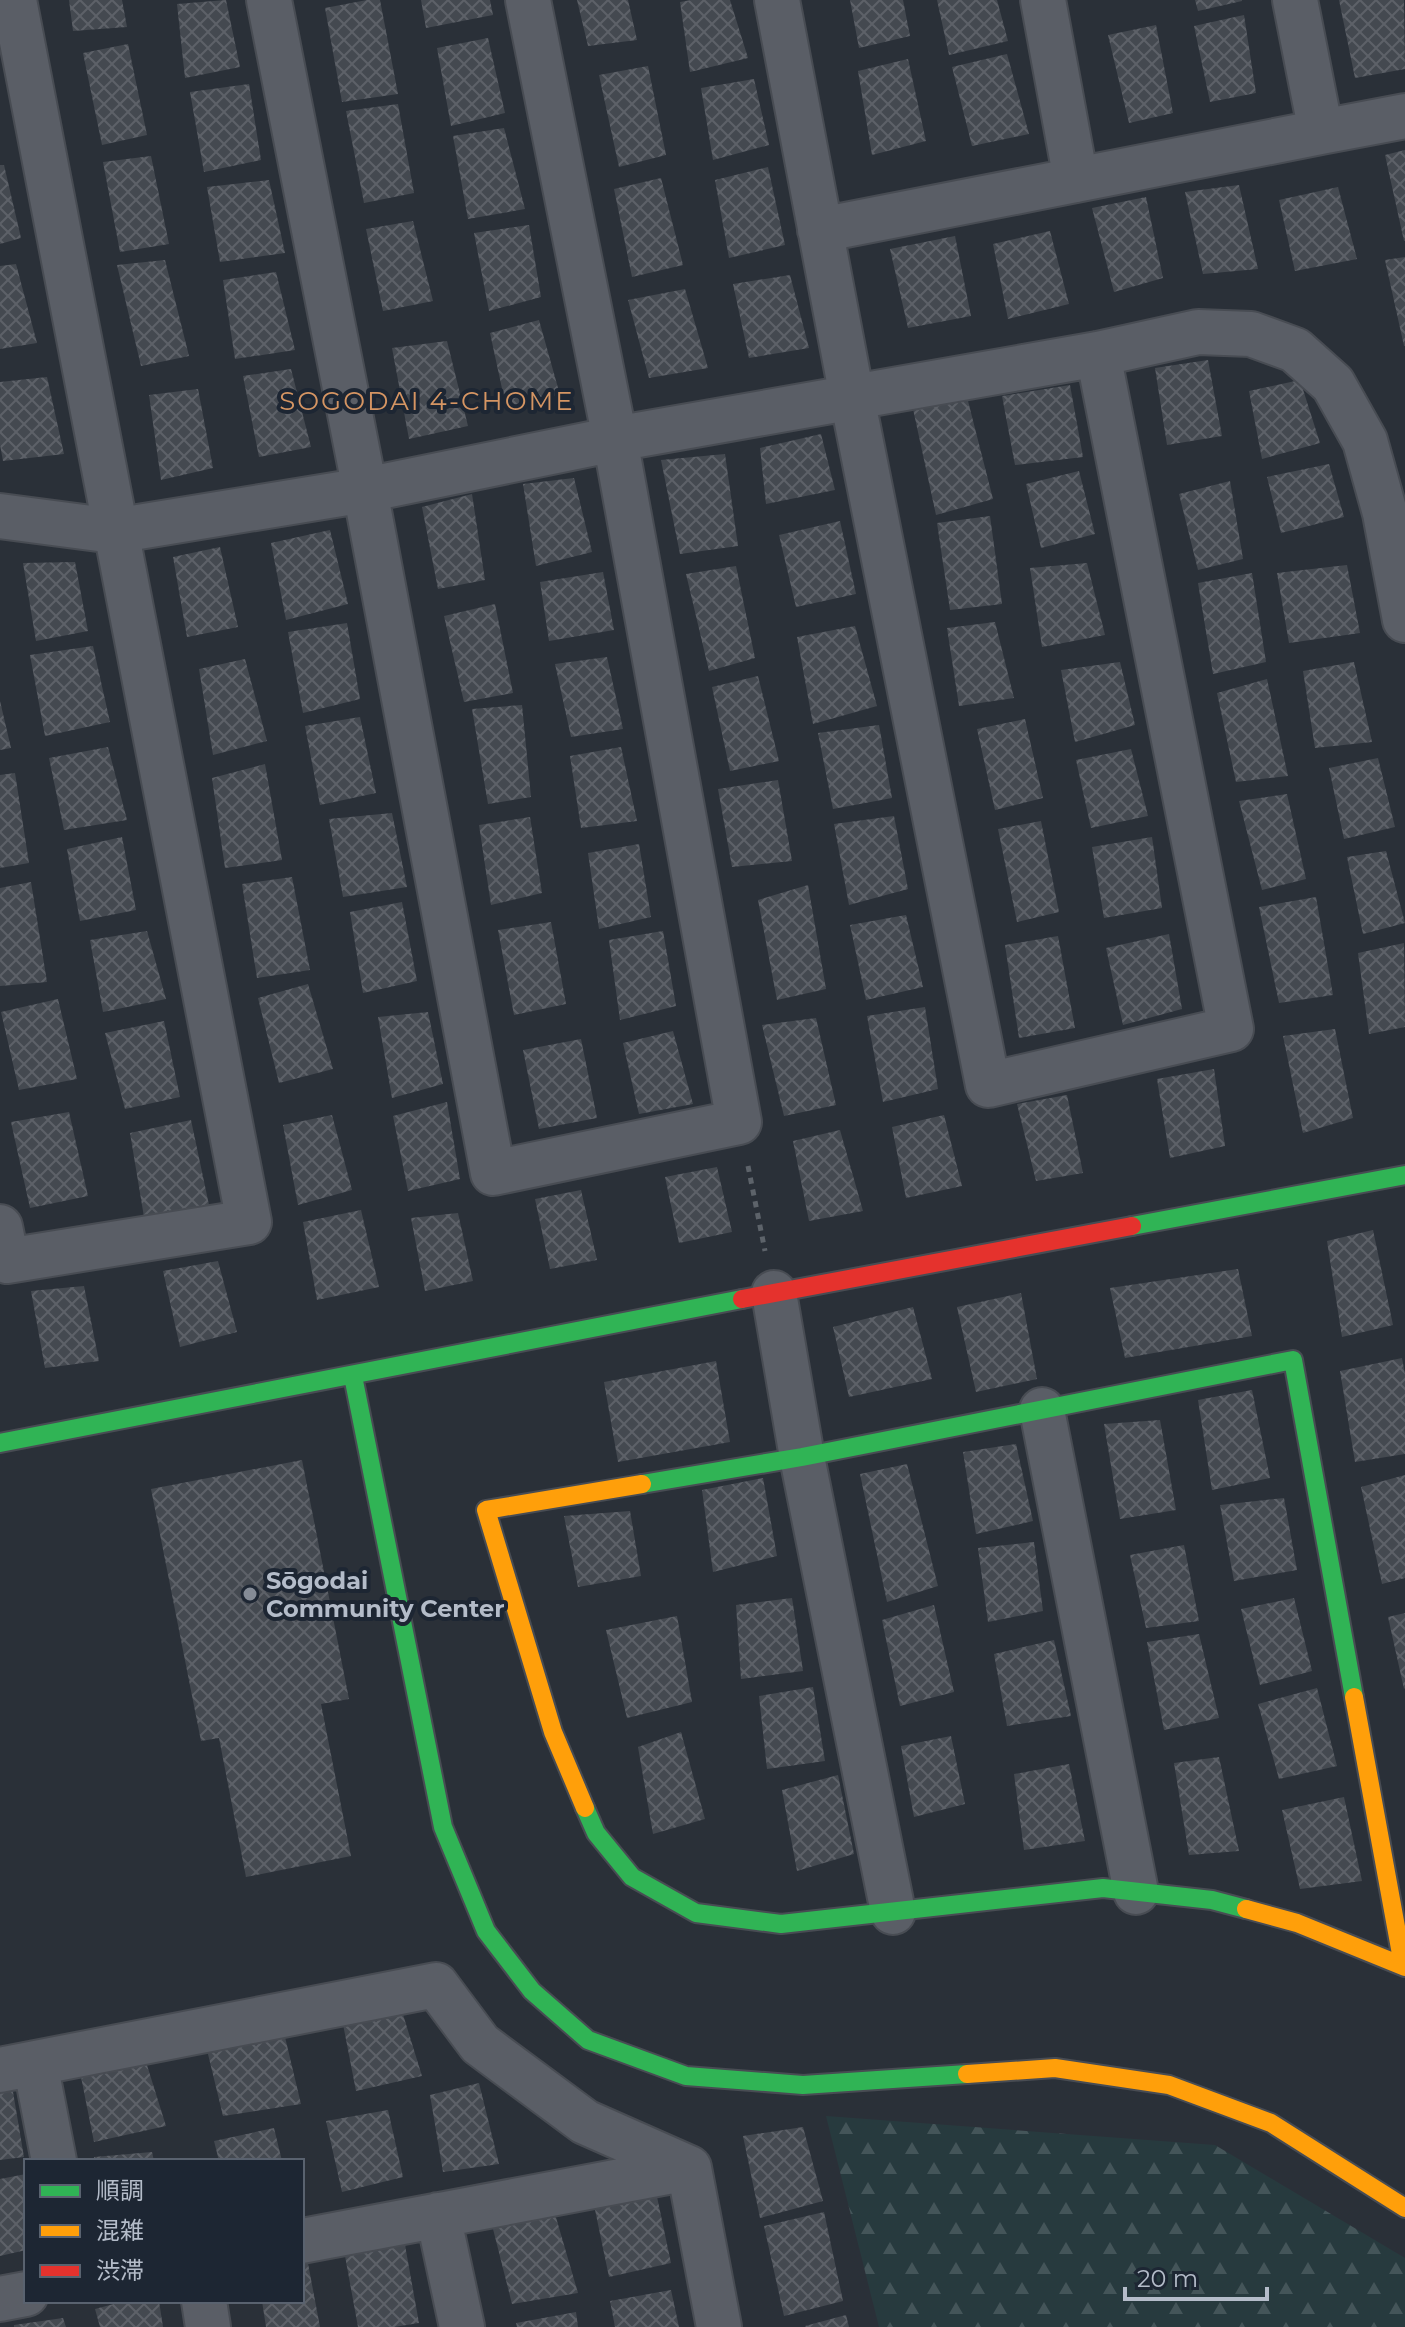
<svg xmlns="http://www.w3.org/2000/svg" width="1405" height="2327" font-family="Montserrat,'Noto Sans JP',sans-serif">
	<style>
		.forest { fill: url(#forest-firs) }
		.building { fill: url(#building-cross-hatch) }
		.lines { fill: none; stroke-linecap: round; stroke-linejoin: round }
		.street-casing { stroke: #484c53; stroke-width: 48 }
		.fast-casing { stroke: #484c53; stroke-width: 22 }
		.slow-casing { stroke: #484c53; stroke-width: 22 }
		.jam-casing { stroke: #484c53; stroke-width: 22 }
		.path { stroke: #5d636a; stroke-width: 5; stroke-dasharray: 6 6; stroke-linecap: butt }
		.street { stroke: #5a5e66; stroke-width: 44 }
		.fast { stroke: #30b455; stroke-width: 18 }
		.slow { stroke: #ff9f0a; stroke-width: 18 }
		.jam { stroke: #e5322d; stroke-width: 18 }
		.poi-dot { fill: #848b96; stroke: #1d2633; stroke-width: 3 }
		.labels { text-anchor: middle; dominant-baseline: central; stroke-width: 8; stroke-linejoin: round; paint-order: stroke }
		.poi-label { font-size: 24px; font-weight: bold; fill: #b4bcc9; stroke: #1d2633; text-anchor: start }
		.neighbourhood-label { font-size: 26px; letter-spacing: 2px; fill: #d59563; stroke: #1d2633 }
	</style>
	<defs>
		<pattern id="forest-firs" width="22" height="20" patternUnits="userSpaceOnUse" patternTransform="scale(2)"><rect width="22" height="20" fill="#273a3e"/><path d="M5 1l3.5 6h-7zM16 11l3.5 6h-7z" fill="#445559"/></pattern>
		<pattern id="building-cross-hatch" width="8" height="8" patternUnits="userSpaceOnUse" patternTransform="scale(2)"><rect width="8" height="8" fill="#444950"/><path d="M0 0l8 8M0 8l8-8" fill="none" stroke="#5d6168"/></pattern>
	</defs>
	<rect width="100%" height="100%" fill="#2a3038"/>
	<path class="forest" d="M826,2116L1215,2145L1405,2258V2327H879Z"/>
	<path class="building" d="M69,0H122L127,27L73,31Z
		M226,0L240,67L185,78L177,4Z
		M367,0H380L398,94L342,102L325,8Z
		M421,0H490L493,15L426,28Z
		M577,0H628L637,40L588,46Z
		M691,0H730L748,58L690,72L680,2Z
		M850,0H903L910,36L859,48Z
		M937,0H997L1008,41L949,55Z
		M1195,0H1242V1L1198,11Z
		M1339,0H1404L1405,69L1355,78Z
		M1244,15L1256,93L1210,102L1194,26Z
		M1156,25L1173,113L1129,123L1108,35Z
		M488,38L505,113L451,126L437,48Z
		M128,44L147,135L102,145L83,53Z
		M1007,54L1029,134L972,146L952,67Z
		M908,59L926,141L872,155L858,71Z
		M648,66L666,155L619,167L599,75Z
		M754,79L769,145L713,160L701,88Z
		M249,84L261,160L204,172L190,92Z
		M398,104L414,193L364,203L346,111Z
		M504,128L525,209L468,219L453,136Z
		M1405,150V241H1404L1385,155Z
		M151,156L169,244L120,252L103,162Z
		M0,165H4L21,238L0,244Z
		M768,167L785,245L729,258L715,180Z
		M661,178L683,265L632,277L614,189Z
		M269,180L285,253L220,262L207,187Z
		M1239,185L1258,269L1203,274L1185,192Z
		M1338,187L1357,259L1295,271L1279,200Z
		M1146,197L1163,278L1114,292L1092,208Z
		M413,221L433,301L383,311L366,229Z
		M529,225L541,297L489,311L474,233Z
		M1050,231L1069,304L1008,319L993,244Z
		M955,236L971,316L908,328L890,249Z
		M1405,257V346H1404L1385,260Z
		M165,260L189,356L141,366L117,265Z
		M16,264L37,343L0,349V266Z
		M276,272L295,350L235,359L223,280Z
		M790,275L809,348L749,358L733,284Z
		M685,289L708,368L649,378L628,300Z
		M539,320L560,395L506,407L490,333Z
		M447,341L468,426L409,439L392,348Z
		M1208,360L1222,436L1167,445L1155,368Z
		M291,369L311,447L259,457L243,376Z
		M47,377L64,454L3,461L0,445V382Z
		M1300,380L1320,443L1262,459L1249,391Z
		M1070,385L1083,457L1015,465L1002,396Z
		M198,389L213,468L161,480L149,395Z
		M968,401L993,499L936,515L913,409Z
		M821,434L835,490L766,504L760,448Z
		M725,454L738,546L680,554L661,460Z
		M1329,464L1344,517L1281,533L1267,477Z
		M1079,471L1095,534L1041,548L1026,484Z
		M574,478L592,552L536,566L523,484Z
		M1230,481L1243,559L1198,570L1179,494Z
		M472,494L485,580L438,589L422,507Z
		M990,516L1002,604L950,610L937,523Z
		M840,521L856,594L796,607L779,535Z
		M330,530L348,604L286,620L271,543Z
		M220,547L238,627L187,637L173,557Z
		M75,562L88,631L36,641L23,563Z
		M1087,563L1105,635L1042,647L1030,568Z
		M1347,565L1360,633L1289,643L1277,573Z
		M736,566L755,658L709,671L686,574Z
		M603,572L614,630L549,641L540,582Z
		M1252,573L1266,662L1213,674L1198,583Z
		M495,604L513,693L464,702L444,616Z
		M995,622L1014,698L959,706L947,628Z
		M347,623L360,699L303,713L288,632Z
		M855,626L877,706L813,724L797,637Z
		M93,646L110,722L45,736L30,655Z
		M607,657L623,729L571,737L555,664Z
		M245,659L267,741L213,755L199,669Z
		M1120,662L1135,725L1075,742L1061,670Z
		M1354,662L1372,742L1315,748L1303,671Z
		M758,676L779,761L730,771L712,687Z
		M1267,679L1288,776L1236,782L1217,693Z
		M0,701L11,748L0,750Z
		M522,705L531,797L488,804L472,709Z
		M360,717L376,793L320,805L305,726Z
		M1025,719L1043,798L995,810L977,729Z
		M879,725L892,798L833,809L818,733Z
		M108,747L127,820L64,830L49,758Z
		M621,747L637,821L581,828L570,756Z
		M1131,749L1148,816L1091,828L1076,760Z
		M1378,758L1395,827L1344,839L1329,768Z
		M265,764L282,860L225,868L212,778Z
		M15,773L29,863L0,868V775Z
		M778,780L792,861L732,867L718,789Z
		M1287,794L1306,879L1262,890L1239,801Z
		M392,813L407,887L343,897L329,819Z
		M894,816L908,889L849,905L834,824Z
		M530,817L542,893L491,905L479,825Z
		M1041,821L1059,912L1017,922L998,829Z
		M122,837L136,910L80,921L67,849Z
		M1152,837L1162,908L1104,918L1092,847Z
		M639,844L651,917L599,929L588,853Z
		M1386,851L1405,923L1363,934L1347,857Z
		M292,877L310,970L257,978L242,884Z
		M31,882L47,982L0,986V888Z
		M808,885L826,989L777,1000L758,900Z
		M1316,897L1333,995L1279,1003L1259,907Z
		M402,902L417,981L363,993L350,912Z
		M906,915L923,987L866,1000L850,925Z
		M551,922L566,1004L514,1015L498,930Z
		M147,931L166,999L103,1012L90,940Z
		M663,931L676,1006L620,1020L609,940Z
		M1169,934L1182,1009L1123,1025L1106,948Z
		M1058,936L1075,1028L1019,1038L1005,945Z
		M1404,943L1405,1027L1369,1034L1358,953Z
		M308,984L333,1069L279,1083L258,998Z
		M58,999L77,1079L19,1090L1,1012Z
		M925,1007L938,1089L883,1102L867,1016Z
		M428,1012L443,1084L392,1098L378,1017Z
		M816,1018L836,1105L784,1116L762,1025Z
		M164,1021L180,1097L125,1109L105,1033Z
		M1335,1029L1353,1118L1303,1133L1283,1036Z
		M673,1031L693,1104L639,1114L623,1043Z
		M581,1039L597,1118L539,1129L523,1050Z
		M1214,1069L1225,1146L1170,1158L1157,1079Z
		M1067,1095L1083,1173L1036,1181L1017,1104Z
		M447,1102L460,1179L408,1191L393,1116Z
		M69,1112L88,1196L30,1208L11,1122Z
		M332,1115L352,1190L298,1205L283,1125Z
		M944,1115L962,1186L906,1198L892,1127Z
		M191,1120L209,1205L144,1217L130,1133Z
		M840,1130L863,1211L809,1221L793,1141Z
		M717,1167L732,1232L679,1243L665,1177Z
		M581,1190L597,1260L550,1269L535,1199Z
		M361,1210L379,1287L317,1300L303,1222Z
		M458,1213L473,1281L425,1291L411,1218Z
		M1373,1230L1393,1325L1342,1337L1327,1241Z
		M218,1261L237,1332L180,1347L163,1271Z
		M1238,1269L1252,1336L1125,1358L1110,1288Z
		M84,1286L99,1361L45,1368L31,1291Z
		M1021,1293L1037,1379L976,1392L957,1307Z
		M913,1307L932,1379L849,1397L833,1327Z
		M1402,1358L1405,1374V1454L1355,1462L1340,1371Z
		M716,1361L730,1442L618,1462L604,1382Z
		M1252,1390L1270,1478L1212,1490L1198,1400Z
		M1160,1420L1176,1510L1120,1519L1104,1424Z
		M1016,1444L1033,1521L976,1534L963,1452Z
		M302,1460L349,1699L321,1704L351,1856L246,1877L219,1738L201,1741L151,1489Z
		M907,1464L938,1586L887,1602L860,1474Z
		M1405,1475V1578L1382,1584L1361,1487Z
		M763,1478L777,1556L713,1572L702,1490Z
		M1284,1498L1297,1570L1234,1581L1220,1505Z
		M630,1511L641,1576L578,1587L564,1516Z
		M1034,1542L1043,1611L988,1622L978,1548Z
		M1184,1545L1199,1621L1146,1628L1130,1555Z
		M792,1598L803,1671L741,1679L736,1605Z
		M1294,1598L1312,1671L1260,1685L1241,1609Z
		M934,1605L954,1692L900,1706L882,1620Z
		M1405,1613V1688L1404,1689L1388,1617Z
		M677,1616L692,1702L627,1718L606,1630Z
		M1199,1634L1219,1718L1164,1730L1147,1642Z
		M1054,1640L1071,1716L1007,1726L994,1654Z
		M813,1687L825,1761L767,1769L759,1696Z
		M1317,1688L1337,1766L1279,1779L1258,1704Z
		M681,1732L705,1819L653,1834L638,1747Z
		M951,1736L965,1804L914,1817L901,1746Z
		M1219,1757L1239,1851L1189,1855L1174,1763Z
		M1069,1764L1085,1841L1024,1850L1014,1774Z
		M838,1775L854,1854L797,1871L782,1790Z
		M1344,1797L1362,1881L1300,1889L1282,1810Z
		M401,2008L422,2076L356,2091L342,2019Z
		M285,2037L301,2104L223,2116L207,2050Z
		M146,2062L166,2126L94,2142L80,2072Z
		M479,2083L499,2164L443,2172L430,2095Z
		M12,2086L24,2157L0,2160V2087Z
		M388,2110L403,2177L342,2192L326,2121Z
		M803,2127L823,2201L760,2218L743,2136Z
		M274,2128L282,2161H219L214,2141Z
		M152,2152L154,2161H94V2157Z
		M26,2174V2250L0,2256V2179Z
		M656,2192L671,2263L609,2277L594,2205Z
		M824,2212L843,2301L784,2316L764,2226Z
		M555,2214L578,2293L512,2304L492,2225Z
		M405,2245L419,2323L394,2327H358L345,2256Z
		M307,2258L320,2327H266L262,2301H302V2260Z
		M671,2290L679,2327H615L610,2301Z
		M125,2301H159L163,2327H100L95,2309Z
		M576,2312L578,2327H517L516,2323Z
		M846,2315L849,2327H806L805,2326Z
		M63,2318L66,2327H14V2325Z"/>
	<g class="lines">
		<g class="street-casing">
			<path id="street" d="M269,0L365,490L493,1173L739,1122L615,439L528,0
				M777,0L852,397L988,1085L1231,1029L1098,354
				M1043,0L1076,180L1321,132L1295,0
				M1321,132L1405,116
				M820,230L1076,180
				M0,516L114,531L365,490L615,439L1098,354L1198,332L1251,334L1295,350L1333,384L1365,441L1385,513L1405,620
				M0,1227L7,1261L249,1222L14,0
				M774,1293L802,1457L893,1912
				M1042,1410L1136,1892
				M35,2063L54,2161
				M0,2070L436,1985L480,2044L585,2122L689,2168L302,2241
				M689,2168L719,2327
				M438,2215L462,2327
				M0,2299L26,2294
				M204,2301L208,2327"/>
		</g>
		<g class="fast-casing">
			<path id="fast" d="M1132,1226L1405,1175
				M353,1376L443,1827L486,1931L532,1991L588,2040L686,2076L803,2085L967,2074
				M0,1443L742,1299
				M642,1484L802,1457L1293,1360L1354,1697
				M585,1808L596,1833L632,1877L696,1913L781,1924L1103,1888L1212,1900L1246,1909"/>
		</g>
		<g class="slow-casing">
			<path id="slow" d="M1354,1697L1403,1965
				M585,1808L553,1732L486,1510L642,1484
				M1246,1909L1297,1923L1405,1967
				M967,2074L1055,2068L1169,2085L1271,2123L1405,2208"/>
		</g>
		<g class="jam-casing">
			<path id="jam" d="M742,1299L1132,1226"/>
		</g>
		<path class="path" d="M748,1166L765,1251"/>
		<use href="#street" class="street"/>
		<use href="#fast" class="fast"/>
		<use href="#slow" class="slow"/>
		<use href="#jam" class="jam"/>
	</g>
	<circle class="poi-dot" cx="250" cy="1594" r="8"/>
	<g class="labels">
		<g class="poi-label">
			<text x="266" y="1580">Sōgodai<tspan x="266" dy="28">Community Center</tspan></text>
		</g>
		<g class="neighbourhood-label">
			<text x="427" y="401">SOGODAI 4-CHOME</text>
		</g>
	</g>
	<rect x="24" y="2159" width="280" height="144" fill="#1d2633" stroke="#59626f" stroke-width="2"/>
	<rect x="40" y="2185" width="40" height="12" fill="#30b455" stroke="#59626f" stroke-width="2"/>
	<text x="96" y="2199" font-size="24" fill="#b4bcc9">順調</text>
	<rect x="40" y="2225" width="40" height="12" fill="#ff9f0a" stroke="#59626f" stroke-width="2"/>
	<text x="96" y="2239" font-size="24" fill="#b4bcc9">混雑</text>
	<rect x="40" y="2265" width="40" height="12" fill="#e5322d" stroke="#59626f" stroke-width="2"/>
	<text x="96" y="2279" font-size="24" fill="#b4bcc9">渋滞</text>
	<path d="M1125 2287v12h142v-12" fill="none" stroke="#b4bcc9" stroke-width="4"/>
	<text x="1137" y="2287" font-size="24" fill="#b4bcc9" stroke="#1d2633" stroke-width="6" paint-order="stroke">20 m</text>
</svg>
